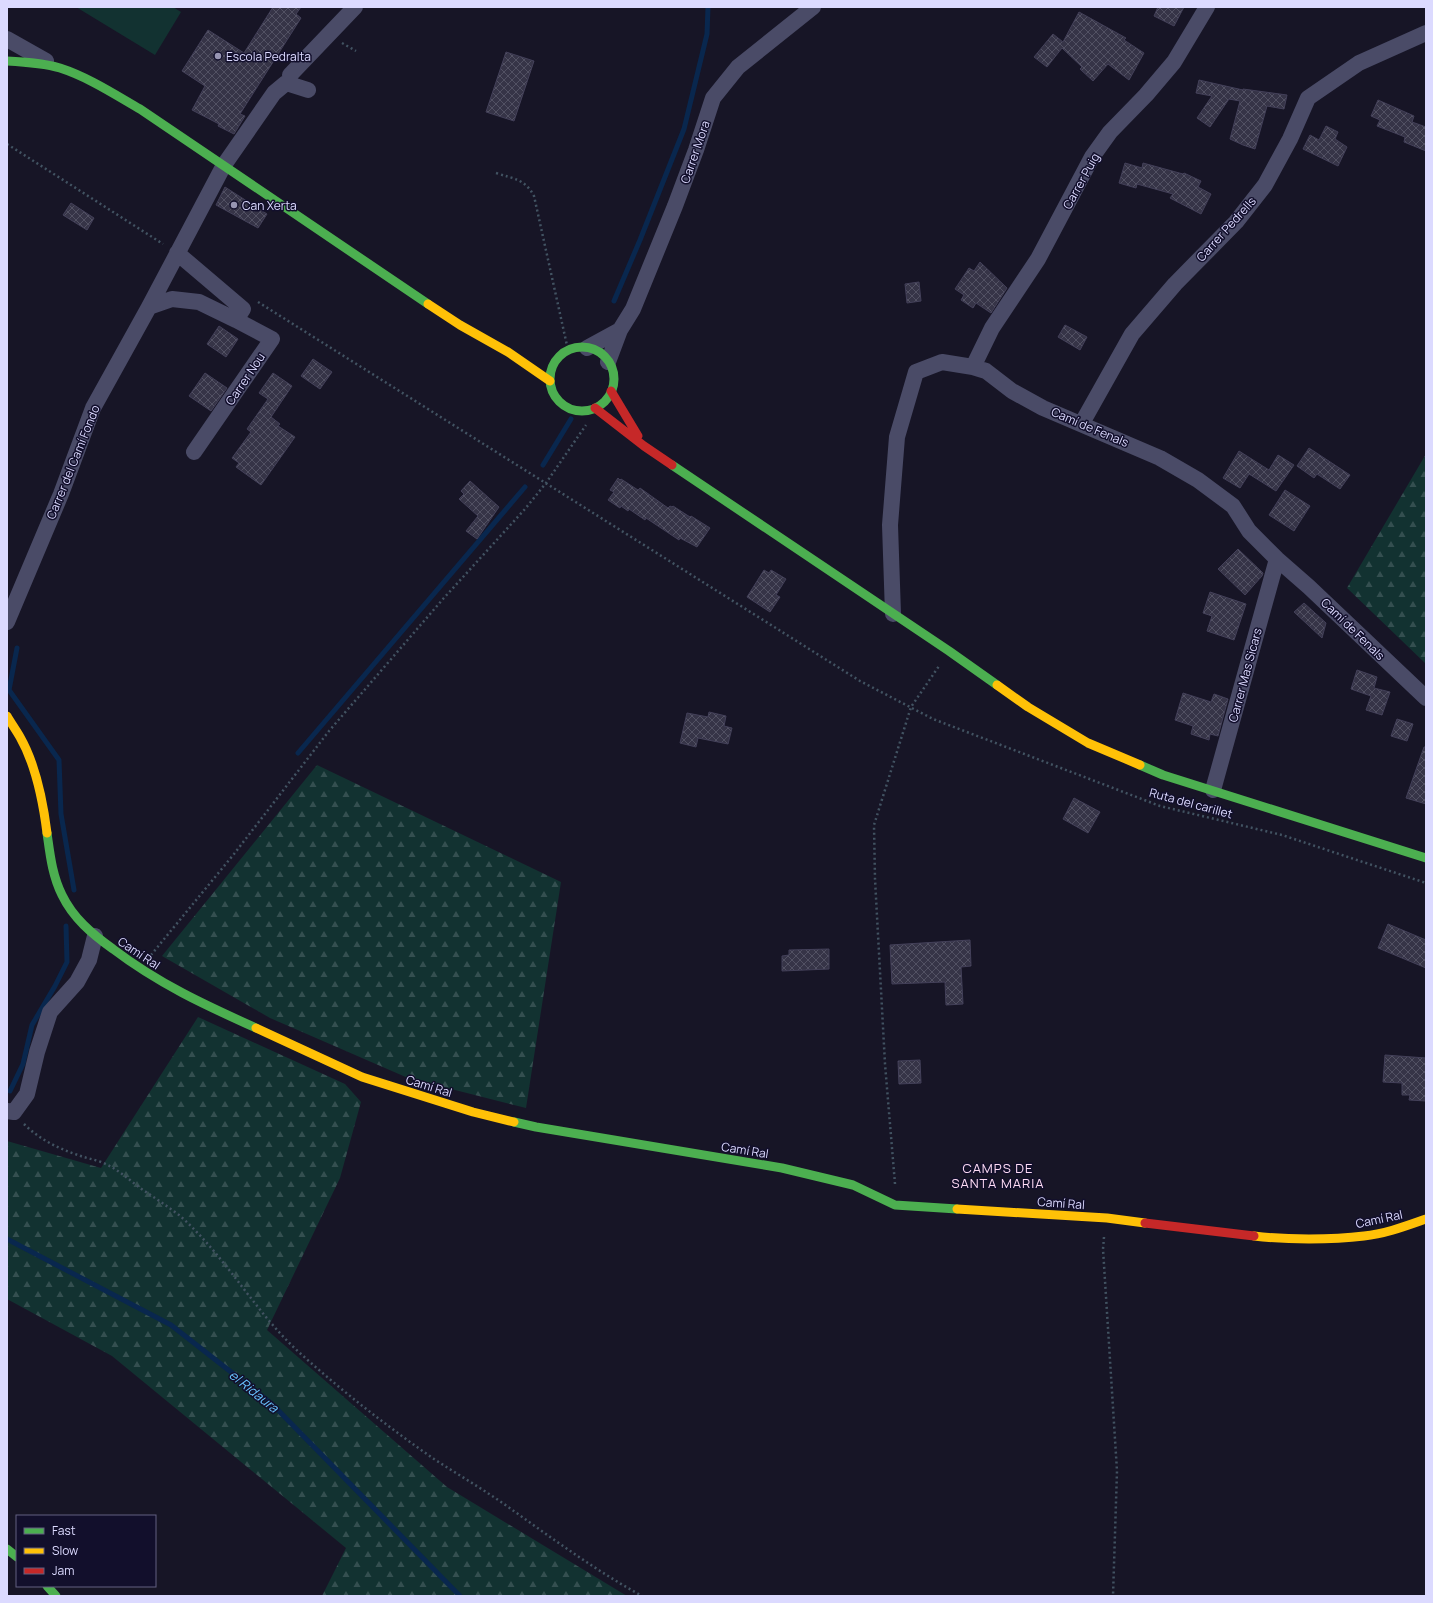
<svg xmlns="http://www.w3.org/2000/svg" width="1433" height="1603" font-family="Manrope,sans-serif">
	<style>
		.forest { fill: url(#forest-firs) }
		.park { fill: #123231 }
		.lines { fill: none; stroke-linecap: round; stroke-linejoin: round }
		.stream { stroke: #09274e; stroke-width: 5 }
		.building { fill: url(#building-cross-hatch); stroke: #434059 }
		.path { stroke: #425362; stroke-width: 2.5; stroke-dasharray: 2 3; stroke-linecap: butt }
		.street { stroke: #4a4b67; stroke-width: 16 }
		.fast { stroke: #4caf50; stroke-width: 9 }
		.slow { stroke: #ffc107; stroke-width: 9 }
		.jam { stroke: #c62828; stroke-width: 9 }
		.poi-dot { fill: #9795b3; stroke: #120f2c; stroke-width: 1.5 }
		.labels { text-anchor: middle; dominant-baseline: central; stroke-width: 3; stroke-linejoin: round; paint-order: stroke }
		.poi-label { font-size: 12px; fill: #dcdaff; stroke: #120f2c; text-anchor: start }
		.street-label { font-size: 12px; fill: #dcdaff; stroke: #120f2c }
		.neighbourhood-label { font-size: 13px; letter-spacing: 1px; fill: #ffdcf5; stroke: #120f2c }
		.water-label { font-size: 13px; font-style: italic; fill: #68c5ff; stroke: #120f2c }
	</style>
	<defs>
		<pattern id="forest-firs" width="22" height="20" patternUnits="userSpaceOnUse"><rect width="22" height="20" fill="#123231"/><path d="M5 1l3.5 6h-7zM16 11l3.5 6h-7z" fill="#344f50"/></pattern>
		<pattern id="building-cross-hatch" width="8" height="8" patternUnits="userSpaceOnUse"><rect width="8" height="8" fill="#363447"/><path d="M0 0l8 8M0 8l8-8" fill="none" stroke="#525163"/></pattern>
	</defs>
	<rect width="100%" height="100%" fill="#171526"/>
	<path class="forest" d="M1426,454V664L1347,588Z
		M317,765L561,882L526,1108L408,1078L270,1018L162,956Z
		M198,1017L345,1084L361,1102L340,1178L267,1330L447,1487L627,1596H322L346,1548L112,1356L7,1299V1141L101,1168Z"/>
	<path class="park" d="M76,7H173L181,12L155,55Z"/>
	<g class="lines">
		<path class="stream" d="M614,301L640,240L684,129L707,34L708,7
			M543,465L571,419
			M17,648L9,690L59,760L61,814L74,890
			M298,753L525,487
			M10,1091L23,1064L32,1025L55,986L67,962L66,926
			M7,1239L171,1325L272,1404L460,1596"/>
	</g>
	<path class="building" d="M273,7H301L296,14L301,18L240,114L245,116L234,134L218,126L219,124L192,110L205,86L182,71L208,30L244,53Z
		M1158,7H1184L1174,26L1154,16Z
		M1079,12L1126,38L1124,40L1144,53L1129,80L1108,64L1093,81L1080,69L1082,67L1062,48L1047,67L1034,57L1053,34L1063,42Z
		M506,52L534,61L514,121L486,112Z
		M1199,80L1243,90V89L1287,95L1284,109L1267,106L1255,149L1243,145L1230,139L1240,101L1229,99L1210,127L1197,118L1212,96L1196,93Z
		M1378,100L1414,116L1412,122L1426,127V151L1404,142L1405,137L1377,126L1380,120L1371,116Z
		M1326,126L1338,132L1335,139L1347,147L1338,166L1303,149L1310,135L1319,140Z
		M1125,163L1142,168L1143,163L1183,174L1184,173L1201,181L1198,187L1211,194L1201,214L1170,198L1173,194L1137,184L1136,188L1119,183Z
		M225,187L267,214L258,228L216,205Z
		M71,203L94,218L87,230L63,215Z
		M980,262L1007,288L991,313L976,303L973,308L961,300L964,295L955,289L969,268L974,271Z
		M919,282L921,301L907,303L905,284Z
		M1065,325L1087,337L1080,350L1058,337Z
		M219,326L238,339L226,357L207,344Z
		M313,359L332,372L320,389L301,376Z
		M205,373L227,388L211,411L189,396Z
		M273,373L292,386L271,417L280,424L278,426L295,437L261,485L236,467L239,463L232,458L251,432L247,429L268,399L259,393Z
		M1309,448L1350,475L1340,489L1317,474L1314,478L1297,466Z
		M1239,451L1269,470L1278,455L1294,465L1276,491L1249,474L1240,488L1223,478Z
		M618,478L620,480L621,479L638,490L640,488L668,508L670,506L672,507L673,506L690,517L691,516L710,528L697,547L680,538L679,540L646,518L645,520L629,509L628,511L621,506L620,508L608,500L614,492L610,490Z
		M470,481L499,507L477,539L466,531L478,516L459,499L464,494L461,491Z
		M1285,490L1310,506L1294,531L1269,515Z
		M1238,549L1263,573L1262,576L1245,595L1218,569Z
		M764,570L769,573L771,570L786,579L776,595L780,597L770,612L747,597Z
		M1210,592L1246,604L1234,640L1207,631L1212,616L1203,613Z
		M1304,603L1326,623L1322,638L1294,612Z
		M1357,670L1377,677L1374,688L1390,692L1382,715L1366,710L1371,696L1351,689Z
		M1183,693L1211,702L1214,694L1228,699L1218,736L1210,734L1209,740L1191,734L1193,726L1175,720Z
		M709,712L726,716L724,726L732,728L728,744L698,738L696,747L680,743L687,713L708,717Z
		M1397,719L1413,724L1407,741L1391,736Z
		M1424,747H1426V804L1406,798Z
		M1074,798L1100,812L1088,833L1063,819Z
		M1388,924L1426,940V968L1378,948Z
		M970,940L971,966L961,967L963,1004L946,1005L945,982L892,984L890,945Z
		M829,949V969L782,971V956L789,955V950Z
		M1385,1055L1426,1058V1101L1409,1100L1410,1095H1402V1083L1383,1082Z
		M920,1060L921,1083L899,1084L898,1061Z"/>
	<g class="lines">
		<path class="path" d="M342,43L356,51
			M7,144L163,244
			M496,173C514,179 525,179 534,196L568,350
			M258,302L860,681L933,719L1160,806L1282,835L1426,883
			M151,955L234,854L329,731L443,599L525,509L546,483L586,425
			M24,1124C39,1139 57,1148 78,1155C85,1158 93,1159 101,1162C117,1168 129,1180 143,1190C155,1198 167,1206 179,1215C226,1256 255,1313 301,1354C343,1392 388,1427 434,1459C457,1474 481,1488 504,1504C549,1536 593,1569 642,1596
			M895,1184L885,1064L875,879L874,825L911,707L939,666
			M1104,1237L1103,1249L1117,1471L1113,1596"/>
		<path class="street" d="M7,39L46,61
			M290,75L355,7
			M149,307L172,299L199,302L236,320L243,309L177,253
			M587,348L620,330
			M608,362L620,330L633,309L675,206L696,150L713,98L738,67L813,7
			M973,367L992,328L1038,259L1092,157L1110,132L1146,95L1174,62L1207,7
			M1082,423L1132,334L1175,284L1236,222L1265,185L1290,139L1308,98L1359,63L1426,33
			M194,452L272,339L236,320
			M893,614L890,525L897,437L916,372L942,362L973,367L986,371L1012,391L1043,408L1160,458L1198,480L1233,506L1249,531L1277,559L1309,587L1426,698
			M7,622L61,494L93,408L149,307L224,165L274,93L286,83L308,90
			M1213,790L1277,559
			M7,1111L14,1112L27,1094L37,1052L50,1012L77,982L89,960L95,936"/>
		<path class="fast" d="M7,61C25,62 43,63 60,68C88,77 114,94 140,109L428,304
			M550 379a32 32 0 1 1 64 0a32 32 0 1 1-64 0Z
			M672,465L949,651L997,685
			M1140,765L1163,775L1426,858
			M47,833C50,854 52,875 62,895C73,918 92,934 113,949C159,984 205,1005 256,1028
			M514,1122L536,1127L782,1168L853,1185L895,1205L957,1209
			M7,1549L17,1557
			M47,1586L56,1596"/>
		<path class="slow" d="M428,304L460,325L508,352L550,381
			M997,685L1028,707L1088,743L1140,765
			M7,716C11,723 16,730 20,737C36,765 43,801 47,833
			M256,1028L362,1077L473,1112L514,1122
			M957,1209L1107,1218L1145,1223
			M1254,1236C1286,1240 1332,1240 1364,1236C1385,1234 1406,1226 1426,1219"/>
		<path class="jam" d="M611,391L638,436
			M595,408L644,446L672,465
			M1145,1223L1254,1236"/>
	</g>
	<g class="poi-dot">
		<circle cx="218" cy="56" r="4"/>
		<circle cx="234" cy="205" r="4"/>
	</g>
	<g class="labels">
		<g class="poi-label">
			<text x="226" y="56">Escola Pedralta</text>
			<text x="242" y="205">Can Xerta</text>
		</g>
		<g class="street-label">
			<text transform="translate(695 152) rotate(-71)">Carrer Mora</text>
			<text transform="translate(1081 181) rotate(-61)">Carrer Puig</text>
			<text transform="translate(1226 229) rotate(-48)">Carrer Pedrells</text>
			<text transform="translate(245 379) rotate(-56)">Carrer Nou</text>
			<text transform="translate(1090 427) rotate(23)">Camí de Fenals</text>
			<text transform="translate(73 462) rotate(-68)">Carrer del Camí Fondo</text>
			<text transform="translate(1353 629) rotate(44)">Camí de Fenals</text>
			<text transform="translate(1245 675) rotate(-75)">Carrer Mas Sicars</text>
			<text transform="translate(1191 803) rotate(15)">Ruta del carillet</text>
			<text transform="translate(139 953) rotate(34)">Camí Ral</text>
			<text transform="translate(429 1086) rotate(17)">Camí Ral</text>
			<text transform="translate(745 1150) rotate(9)">Camí Ral</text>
			<text transform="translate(1061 1203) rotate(4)">Camí Ral</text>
			<text transform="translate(1379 1219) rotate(-12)">Camí Ral</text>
		</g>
		<g class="neighbourhood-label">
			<text x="998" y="1168">CAMPS DE<tspan x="998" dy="15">SANTA MARIA</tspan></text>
		</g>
		<g class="water-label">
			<text transform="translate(254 1391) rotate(39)">el Ridaura</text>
		</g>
	</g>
	<rect width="1433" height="1603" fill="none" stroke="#dcdaff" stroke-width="16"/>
	<rect x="16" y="1515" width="140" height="72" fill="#120f2c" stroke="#636080"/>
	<rect x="24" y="1528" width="20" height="6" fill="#4caf50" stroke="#636080"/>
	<text x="52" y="1535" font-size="12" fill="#dcdaff">Fast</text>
	<rect x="24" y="1548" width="20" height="6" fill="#ffc107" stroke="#636080"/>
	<text x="52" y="1555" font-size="12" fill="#dcdaff">Slow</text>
	<rect x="24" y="1568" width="20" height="6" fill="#c62828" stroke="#636080"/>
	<text x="52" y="1575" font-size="12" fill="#dcdaff">Jam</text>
</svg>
